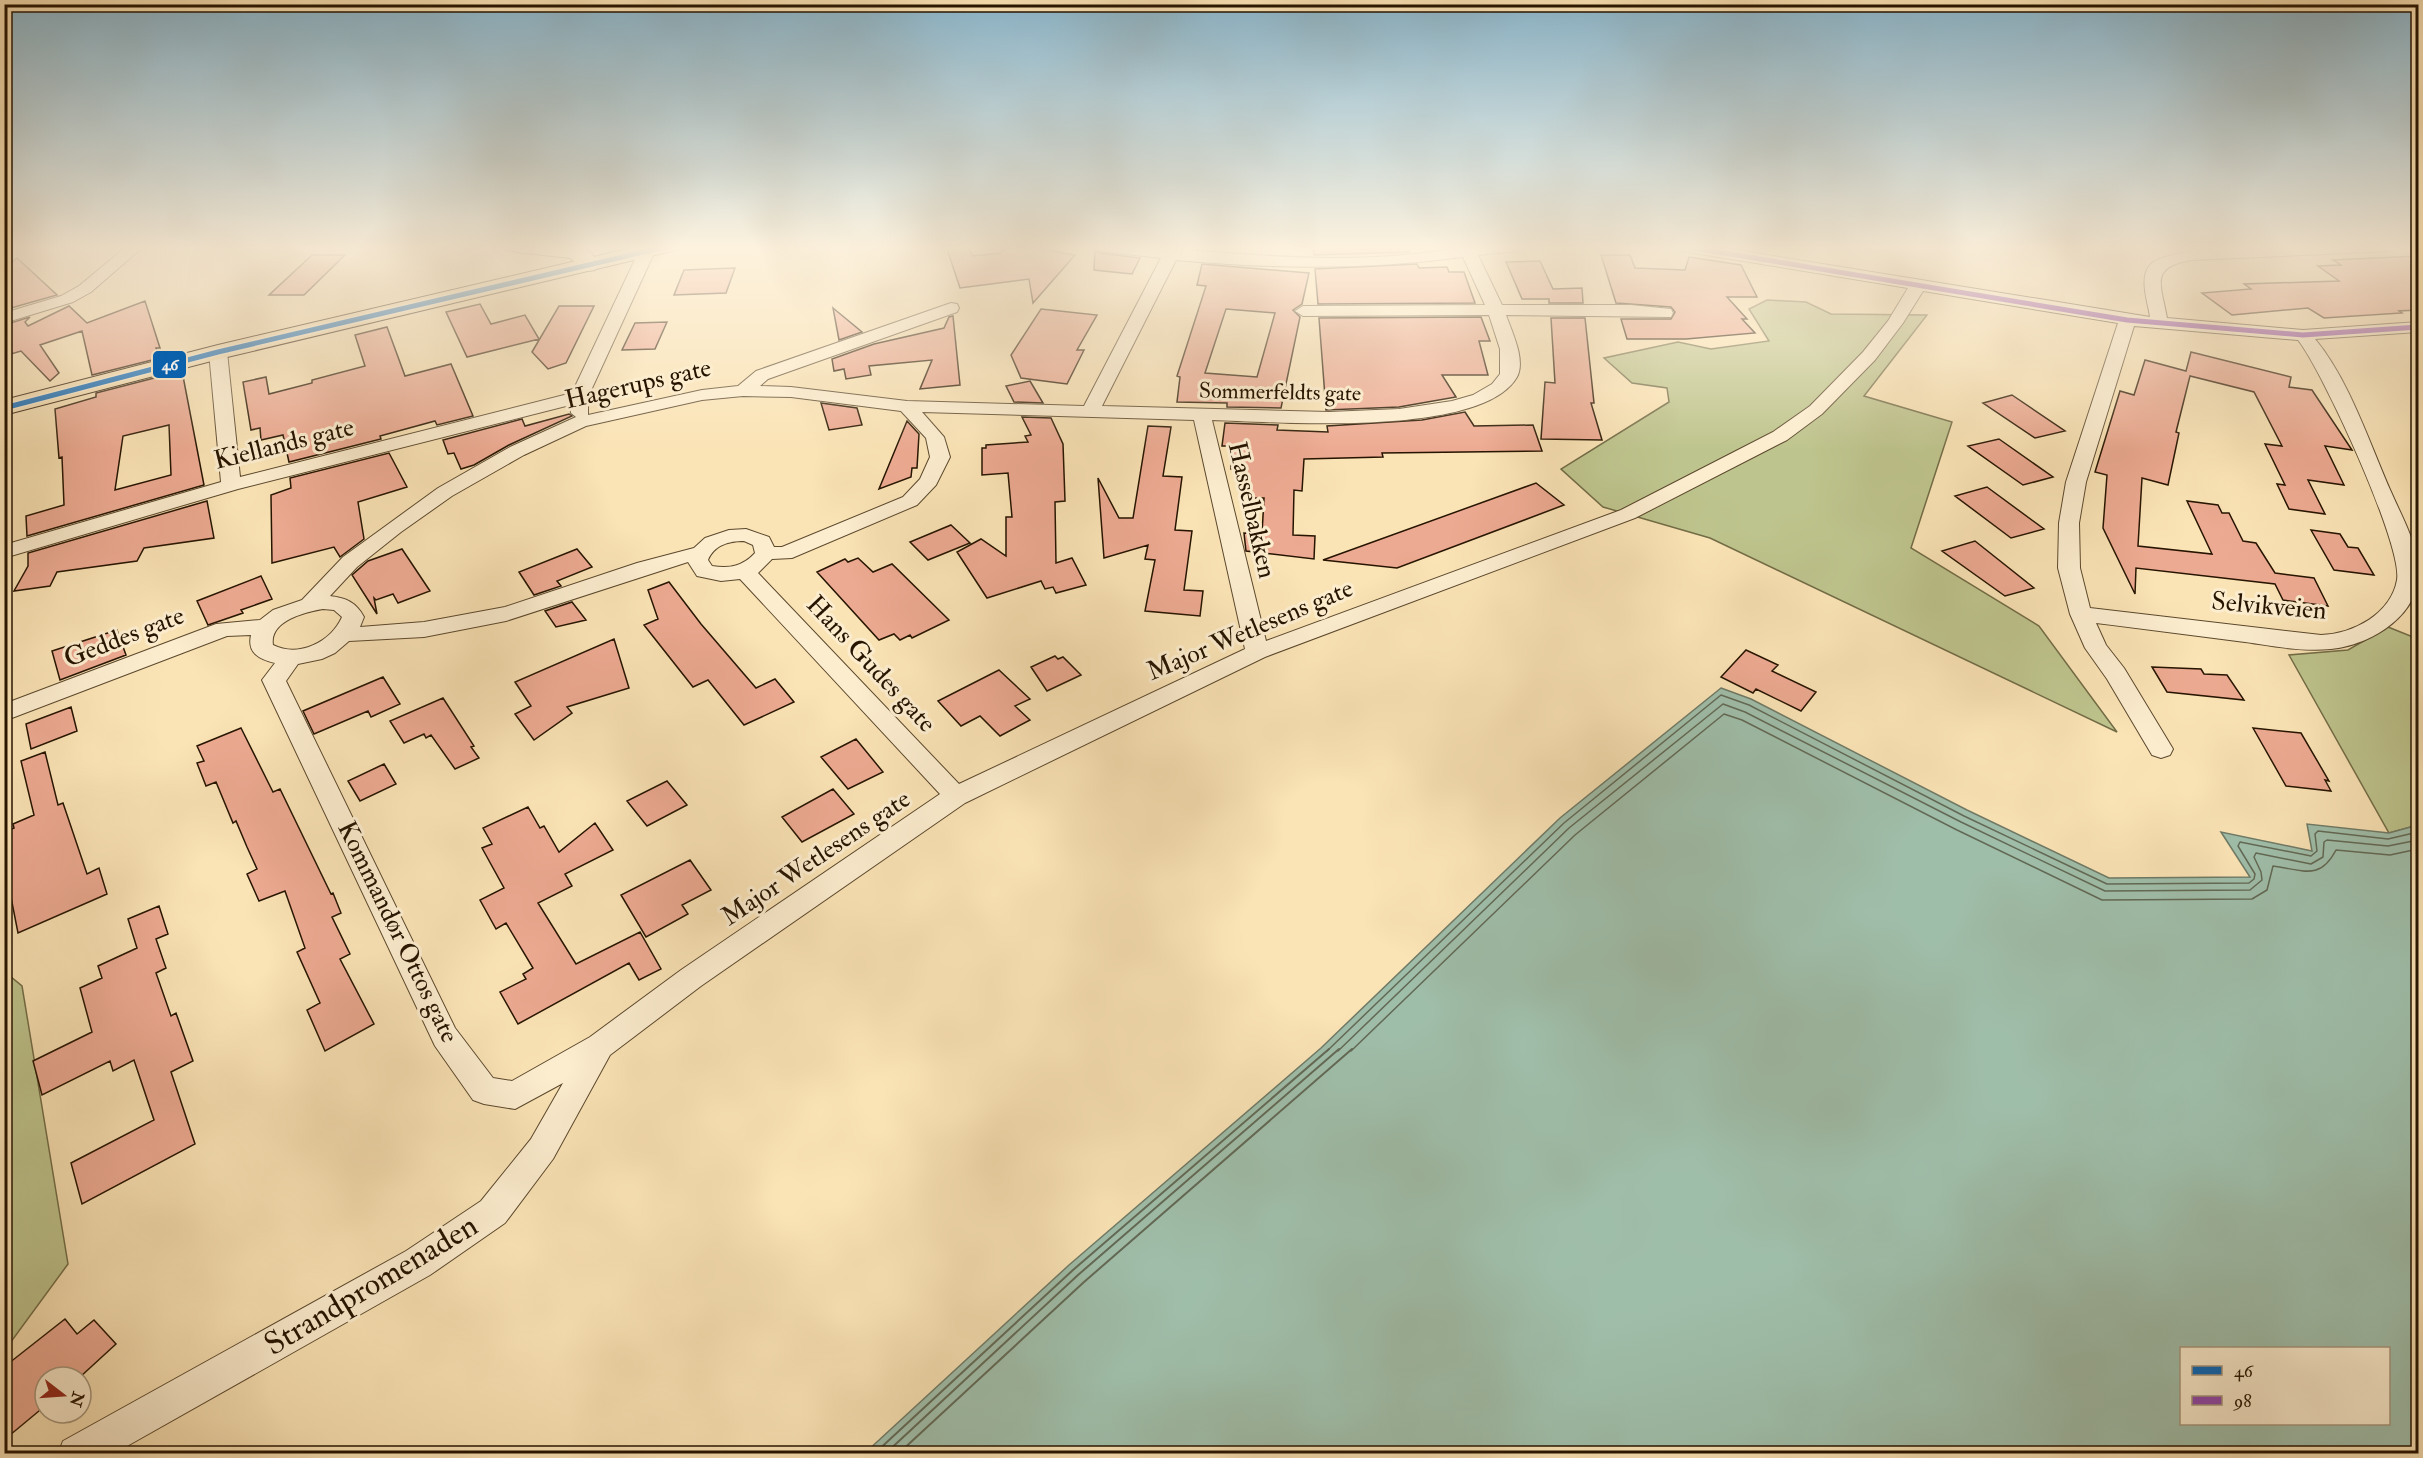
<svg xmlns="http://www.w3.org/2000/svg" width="2423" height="1458" font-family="'IM FELL Double Pica',serif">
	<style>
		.green { fill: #bec48d; stroke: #726c46; stroke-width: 1.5 }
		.water { fill: #9fbeaa; stroke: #6f7a66; stroke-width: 1.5; fill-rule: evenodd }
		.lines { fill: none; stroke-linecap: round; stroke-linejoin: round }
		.shore-far1 { stroke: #626955; stroke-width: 1.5 }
		.shore { stroke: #626955; stroke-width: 2 }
		.building { fill: #edaa92; stroke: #261400; stroke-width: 1.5; fill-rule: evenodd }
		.street-casing { stroke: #5b482d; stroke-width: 2 }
		.secondary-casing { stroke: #261400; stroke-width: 2 }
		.primary-casing { stroke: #261400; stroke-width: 2 }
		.street { fill: #fcedcf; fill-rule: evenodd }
		.secondary { fill: #fcedcf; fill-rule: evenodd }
		.primary { fill: #fae3b5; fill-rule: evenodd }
		.bus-1-casing { stroke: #fcedcf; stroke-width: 8 }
		.bus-2-casing { stroke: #fcedcf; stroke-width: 8 }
		.bus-1 { stroke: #0065bd; stroke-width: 5 }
		.bus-2 { stroke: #8e44ad; stroke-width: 5 }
		.labels { text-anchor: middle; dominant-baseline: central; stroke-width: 6; stroke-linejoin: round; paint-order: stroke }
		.far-street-label { font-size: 22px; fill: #261400; stroke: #fcedcf }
		.street-label { font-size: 26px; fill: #261400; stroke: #fcedcf }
		.near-street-label { font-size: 32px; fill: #261400; stroke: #fcedcf }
		.line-badge { stroke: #fcedcf; stroke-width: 2 }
		.badge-label { font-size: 16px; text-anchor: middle; font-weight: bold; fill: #fff }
	</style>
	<rect width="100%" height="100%" fill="#fae3b5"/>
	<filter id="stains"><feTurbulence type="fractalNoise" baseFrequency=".00333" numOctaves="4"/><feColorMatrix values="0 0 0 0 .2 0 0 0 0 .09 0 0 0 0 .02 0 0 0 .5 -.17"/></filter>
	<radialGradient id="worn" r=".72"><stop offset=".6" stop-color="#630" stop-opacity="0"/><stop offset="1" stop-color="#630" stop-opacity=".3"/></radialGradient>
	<path class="green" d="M1767,300L1806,302L1831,314L1927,315L1864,396L1952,422L1911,548L2039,626L2117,732L1710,538L1603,507L1561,469L1669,402L1667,388L1632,383L1604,358L1678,342L1711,349L1769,341L1749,309Z
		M2388,627L2418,639V825L2389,833L2289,655L2348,650Z
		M5,972L22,986L68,1264L5,1350Z"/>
	<path class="water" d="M1721,688L1751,699L1967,810L2109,878L2250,877L2221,832L2312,851L2307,824L2389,833L2418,825V1453H865L1069,1265L1321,1048L1560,818ZM2182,1348H2388V1424H2182Z"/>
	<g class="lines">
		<path class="shore-far1" d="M1327,1051L1564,823L1721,695L1749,705L1964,816L2107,884L2249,883L2254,879L2255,874L2238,846L2240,842L2311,856L2317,851L2315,834L2318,831L2388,839L2418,832
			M1338,1051L1569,828L1723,704L1745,712L1961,822L2105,891L2250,890L2262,880L2261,872L2254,857L2256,853L2311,864L2323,857L2324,842L2327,840L2388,846L2418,840
			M1351,1051L1575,835L1724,714L1742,720L1957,830L2102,900L2252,899L2267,890L2273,866C2303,870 2320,881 2336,850L2390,855L2418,849"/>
		<path class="shore" d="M874,1454L1073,1270L1329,1049
			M885,1454L1078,1275L1339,1049
			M898,1454L1084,1282L1352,1049"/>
	</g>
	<path class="building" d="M946,246H967L973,256L1001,253L1007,246H1026L1075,255L1033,303L1029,279L960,288Z
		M1313,246H1405L1409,252L1314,255Z
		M1095,251L1099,253L1140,258L1132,274L1094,270Z
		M312,255H345L304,295H269Z
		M1601,255H1630L1635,268L1685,270L1689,257L1741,265L1757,297H1727L1747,319H1742L1755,333L1686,339H1627L1621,319H1671L1675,312L1671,307L1616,303Z
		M2418,256V310L2399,311L2402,313L2324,318L2308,308L2232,315L2202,293L2251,289L2244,284L2339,281L2318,266L2341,265L2333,260Z
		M17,258L57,295L4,310V269Z
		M1540,261L1553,289L1582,288L1583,303H1549V299H1522L1506,262Z
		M1202,264L1309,273L1302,304L1293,310L1300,317L1281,408L1227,407V403L1177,402L1180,377L1177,376L1206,286L1197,285ZM1226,309L1275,313L1257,377L1205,373Z
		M1417,264L1419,268L1447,267L1449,272H1464L1475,303L1318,304L1315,269Z
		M735,268L726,293L674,295L684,270Z
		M145,301L160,348H156L160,358L92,375L82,331L40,345L59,373L50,381L21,351L4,356V325L30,317L25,322L28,326L69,306L87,323Z
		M480,304L491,324L525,315L539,339L467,357L446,312Z
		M559,306H594L566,363L548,369L532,352Z
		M833,308L862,332L839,340Z
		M1041,309L1097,315L1077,350H1084L1067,384L1021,378L1011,355Z
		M953,316L960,385L920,389L932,360L869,366L871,375L846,379L844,369L834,371L832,359L874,344L944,328L949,317Z
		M1481,317L1490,341H1479L1488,375H1442L1456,397L1399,407L1326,410L1319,318Z
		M1551,318H1585L1594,403H1591L1602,440L1541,439L1545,382L1555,383Z
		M667,322L655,349L622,350L635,323Z
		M387,327L405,376L451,364L473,416L437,425L435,421L380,436L381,439L289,462L283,435L261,440L260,428L251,430L243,382L266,377L269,394L312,383V380L365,366L355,335Z
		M2191,352L2291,377L2289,387L2312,390L2352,450L2325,446L2344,485L2308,480L2325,514L2289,509L2277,484L2285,485L2265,444L2282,446L2254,392L2190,376L2176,432L2179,433L2168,485L2142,478L2138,546L2212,554L2187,501L2218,505L2222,513H2229L2243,541L2256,543L2275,573L2314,578L2328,606L2283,600L2275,584L2136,568L2135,594L2103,528L2107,475L2095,472L2120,391L2134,395L2145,360L2186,371Z
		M182,371L204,485L27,536L26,516L64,505L62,457L59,458L55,409L96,397V393L166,375L167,379V375ZM169,425L171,475L115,490L123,436Z
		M1030,381L1043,403L1014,402L1006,386Z
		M2012,395L2065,431L2035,438L1983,403Z
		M821,403L857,408L862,425L829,430Z
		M1465,412L1474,426L1533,425L1542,451L1382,453L1383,457L1304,459L1302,491L1294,490L1293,535L1315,536L1314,559L1246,551L1244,533L1262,534L1264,498H1251V488H1244L1246,469H1231L1232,446H1222L1225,423L1278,425L1277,430L1328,432L1327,426L1422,420Z
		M569,414L572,416L509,445L474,465L461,469L454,453L448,454L443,440L522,419L525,426Z
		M1022,417L1051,418L1063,444L1065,501L1055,502L1056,563L1072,558L1086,585L1056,593L1053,587L1045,589L1041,581L987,598L957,552L981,539L1006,556V517H1012L1008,473L982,475V448H986V445L1028,442L1025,436L1031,435Z
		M907,421L919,434L917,468H912L911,477L879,489Z
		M1148,426L1171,427L1163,476L1182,477L1175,530L1192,531L1184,590L1203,591L1200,616L1145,611L1155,560L1145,559L1148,545L1104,558L1098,478L1119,518H1133Z
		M1999,439L2053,477L2023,485L1968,446Z
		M389,453L407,487L358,502L364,539L340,557L334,547L272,563L271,495L291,488L290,478Z
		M1536,483L1564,505L1397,568L1323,560Z
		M1987,487L2044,529L2011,538L1955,496Z
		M207,501L214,538L144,548L137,561L57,572L50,586L14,591L28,566V553Z
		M951,525L970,543L928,560L910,542Z
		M2311,530L2340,534L2348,547L2358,548L2374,575L2334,570Z
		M1975,541L2034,588L2005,596L1942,551Z
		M402,549L430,591L398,603L393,594L376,600L374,598L377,614L352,575L368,561Z
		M577,549L592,567L557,581L561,586L534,595L519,572Z
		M858,558L873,572L892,564L949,620L912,638L910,635L900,640L894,634L879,640L817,572L845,559L848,562Z
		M261,576L272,599L241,610L243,613L208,625L197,601Z
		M669,582L701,624L756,688L775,679L794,702L744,725L708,680L693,687L644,625L658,619L648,590Z
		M572,602L586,620L556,627L545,611Z
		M117,630L126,655L60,680L52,651Z
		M614,639L629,688L567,707L572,713L534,740L515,714L531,706L515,682Z
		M1746,650L1778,665L1772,671L1816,692L1801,711L1756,689L1753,693L1721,677Z
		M1055,656L1058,659L1063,657L1081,675L1047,691L1031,667Z
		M2152,667L2201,669L2204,674L2227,675L2244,700L2167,692Z
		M999,670L1030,699L1015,706L1030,720L1000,736L980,716L961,726L938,701Z
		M383,677L400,704L371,717L368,711L314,734L303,711Z
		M443,698L474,746L471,747L479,758L455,769L431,735L426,738L424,734L404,743L390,721Z
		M71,707L77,731L31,749L26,724Z
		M241,728L273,792L280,789L331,894L333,893L341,913L332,917L350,954L340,959L374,1024L325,1051L307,1010L320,1003L297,952L305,948L285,891L259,901L247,874L257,869L247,847L236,821L233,823L216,782L206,786L197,763L204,761L197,746Z
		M2253,728L2301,733L2329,781L2325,780L2331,791L2286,786Z
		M856,739L883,772L848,789L821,757Z
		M45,752L58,805L63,803L87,874L99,868L107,894L18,933L4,862V832L14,828L13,824L34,815L21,761Z
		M384,764L396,784L360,801L348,781Z
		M667,781L687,805L647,826L627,801Z
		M833,789L854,814L802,842L782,817Z
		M528,807L540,828L544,826L559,852L595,823L613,850L565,874L572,886L538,903L576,964L640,932L661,969L639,980L629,963L518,1024L500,992L526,979L523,974L533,968L506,923L496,929L480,900L504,888L482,848L492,844L483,828Z
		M690,860L711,890L682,905L688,914L646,937L621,895Z
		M159,906L168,934L156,939L166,968L156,973L171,1016L176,1013L193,1061L171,1072L195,1144L82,1204L71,1163L154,1120L134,1060L113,1071L110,1061L42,1095L33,1061L92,1032L80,988L102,978L98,966L137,948L128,919Z
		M65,1319L77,1334L94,1320L116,1344L80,1377H45V1406L4,1440V1367Z"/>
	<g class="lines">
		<g class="street-casing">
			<path id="street" d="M127,246H144L91,292L73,302L4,323V313L61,296L79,286Z
				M647,246L655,251L588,397V415L702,390L738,386L756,371L951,303L957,304L959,308L957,312L768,379L760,386L791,387L907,401L1084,406L1161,258L1099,251L1092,246C1172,246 1252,258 1333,258C1378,258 1422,255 1465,247C1484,244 1505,246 1524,246L1517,251L1478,255L1502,305H1631L1671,309L1673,313L1671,317L1506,315C1512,332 1526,360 1517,377C1482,438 1276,422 1212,420L1266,641L1621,510L1773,432L1810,406L1863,352L1888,321L1908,288L1682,251L1675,246H1712L2150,317C2148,302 2138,277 2151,264C2176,240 2358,246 2400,246L2393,251L2192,260C2149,267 2161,284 2167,318L2303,330L2418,322V332L2315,339C2350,381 2370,445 2392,494C2402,517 2416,541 2418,567C2423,613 2373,645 2331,649C2303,652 2273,646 2245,642C2196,636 2146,629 2096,623L2106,645L2124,668L2173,749L2170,755L2161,758L2152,755L2107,679L2085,648L2070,614L2058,568L2059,523L2066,482L2118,323L1923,291L1903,323L1875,360L1822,414L1787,440L1635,518L1265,657L965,803L701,986L610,1055L553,1159L505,1223L430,1275L113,1454H58L63,1441L406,1251L481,1201L531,1139L563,1083L515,1109L484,1104L473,1100L435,1046L262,680L275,663C259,659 247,653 251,635L227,636L4,721V704L216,624L260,620L273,610L302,600L343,557L438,488L510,447L576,417L571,413L570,405L238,489L4,558V545L221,482L209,352L212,348H224L227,352L240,477L572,393L639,251ZM1463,257L1485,305L1303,306L1295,311L1303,316L1489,315L1500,349V374L1492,384L1473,395L1452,401L1399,409L1329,412L1102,406L1176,260C1272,269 1367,270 1463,257ZM2134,326L2298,340C2322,370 2403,545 2397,580C2391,614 2353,634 2321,635L2090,608L2080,568L2079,523L2086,482ZM743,396L791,397L901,411L926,438L930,457L920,479L903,497L782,547H774L769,537L746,529L729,530L705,538L694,548L637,563L505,607L424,622L360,627L364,617C356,602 346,598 330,596L357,567L401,532L452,496L524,455L586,426L702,400ZM922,412L1194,420L1245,649L959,784L758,573L772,559L792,558L917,505L936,485L950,457L944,437ZM744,541L753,545L755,553C743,566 730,569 712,566L708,560C714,545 729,541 744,541ZM688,562L697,576L721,581L740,579L940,794L681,970L590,1037L512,1081L493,1078L455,1028L286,681L298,664L322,659L335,653L349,641L424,637L506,621ZM323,609L334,610L342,617C331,642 299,658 273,645C269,621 305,612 323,609Z"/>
		</g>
		<g class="secondary-casing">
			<path id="secondary" d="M507,246H578L591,252L598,265L595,270C579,273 580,265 570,258L517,252L510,250Z"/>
		</g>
		<g class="primary-casing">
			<path id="primary" d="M640,246H679L676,250L223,358L4,415V400L218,345Z"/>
		</g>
		<use href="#street" class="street"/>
		<use href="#secondary" class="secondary"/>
		<use href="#primary" class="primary"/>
		<g class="bus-1-casing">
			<path id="bus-1" d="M4,408L218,352L669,246"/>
		</g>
		<g class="bus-2-casing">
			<path id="bus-2" d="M1682,246L2127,320L2303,335L2418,327"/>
		</g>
		<use href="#bus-1" class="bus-1"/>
		<use href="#bus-2" class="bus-2"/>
	</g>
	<linearGradient id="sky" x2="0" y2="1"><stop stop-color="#8bb8cf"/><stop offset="0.55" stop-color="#fdf2de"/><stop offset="1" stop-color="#fdf2de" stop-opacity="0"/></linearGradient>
	<rect width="2423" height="451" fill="url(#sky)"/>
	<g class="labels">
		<g class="far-street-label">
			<text transform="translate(1280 392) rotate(1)">Sommerfeldts gate</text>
		</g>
		<g class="street-label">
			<text transform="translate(638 384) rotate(-13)">Hagerups gate</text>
			<text transform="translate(284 444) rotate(-14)">Kiellands gate</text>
			<text transform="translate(1252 510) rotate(77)">Hasselbakken</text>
			<text transform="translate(2269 606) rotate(5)">Selvikveien</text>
			<text transform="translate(1250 630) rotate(-23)">Major Wetlesens gate</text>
			<text transform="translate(124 637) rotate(-21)">Geddes gate</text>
			<text transform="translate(871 664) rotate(47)">Hans Gudes gate</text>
			<text transform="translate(816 858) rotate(-34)">Major Wetlesens gate</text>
			<text transform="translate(398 932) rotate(64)">Kommandør Ottos gate</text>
		</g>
		<g class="near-street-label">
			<text transform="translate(371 1285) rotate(-31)">Strandpromenaden</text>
		</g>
	</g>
	<rect class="line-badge" x="152" y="350" width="35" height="29" rx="6" fill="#0065bd"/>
	<g class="badge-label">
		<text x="170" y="370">46</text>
	</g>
	<rect width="2423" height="1458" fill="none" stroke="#fae3b5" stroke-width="24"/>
	<rect x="6" y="6" width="2411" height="1446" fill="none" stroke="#261400" stroke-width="3"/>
	<rect x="12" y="12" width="2399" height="1434" fill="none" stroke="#261400" stroke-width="1.5"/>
	<rect x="2180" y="1347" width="210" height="78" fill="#fcedcf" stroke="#a6967c" stroke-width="1.5"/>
	<rect x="2192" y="1366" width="30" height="9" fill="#0065bd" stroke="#a6967c" stroke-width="1.5"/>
	<text x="2234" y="1377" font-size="18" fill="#261400">46</text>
	<rect x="2192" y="1396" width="30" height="9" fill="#8e44ad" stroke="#a6967c" stroke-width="1.5"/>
	<text x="2234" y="1407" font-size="18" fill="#261400">98</text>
	<g transform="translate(63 1395) rotate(107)"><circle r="28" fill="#fcedcf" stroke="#a6967c" stroke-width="1.5"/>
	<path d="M0-4.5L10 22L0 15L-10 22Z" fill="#8f2418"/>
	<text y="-9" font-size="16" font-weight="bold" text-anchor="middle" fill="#261400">N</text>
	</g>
	<rect width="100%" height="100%" filter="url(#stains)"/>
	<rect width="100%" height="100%" fill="url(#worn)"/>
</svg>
